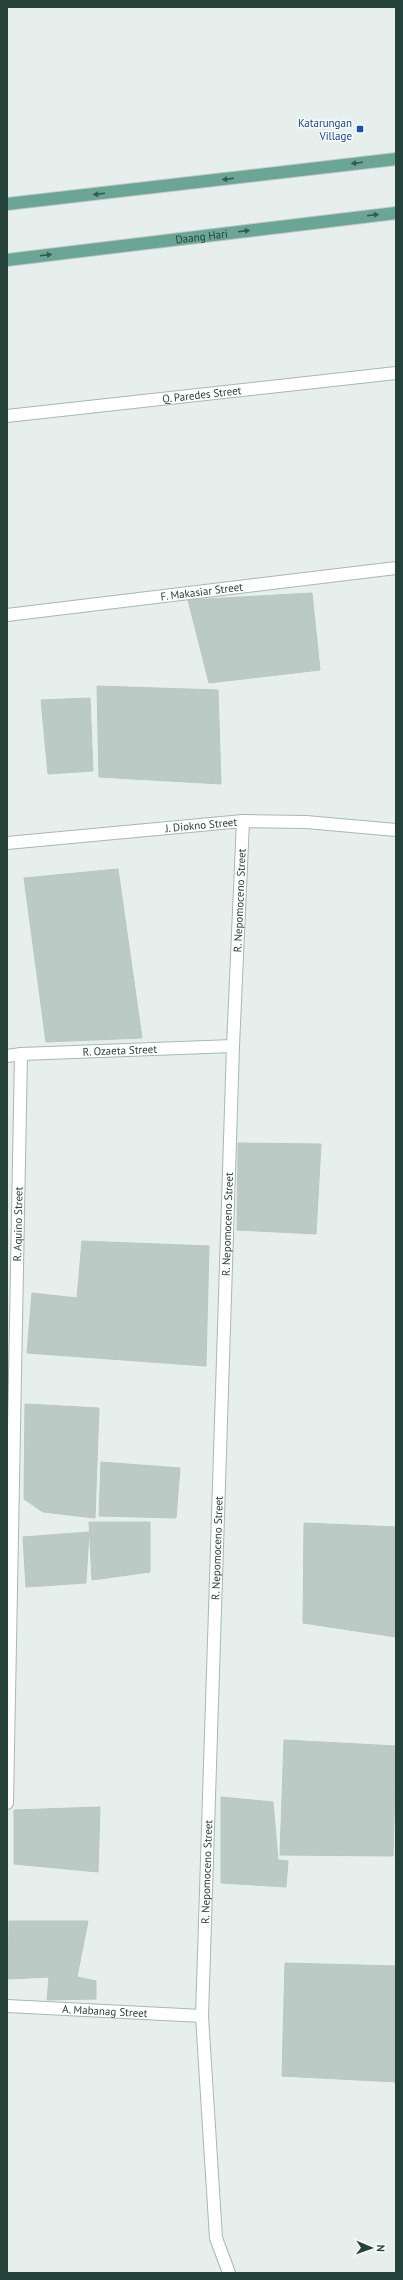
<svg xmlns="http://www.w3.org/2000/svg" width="403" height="2280" font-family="'PT Sans',sans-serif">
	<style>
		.building { fill: #bbcac4; stroke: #b8c9c2 }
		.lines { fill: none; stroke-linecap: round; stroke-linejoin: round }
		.minor-casing { stroke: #a8b8b2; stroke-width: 14 }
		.primary-casing { stroke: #c2cac8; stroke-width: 14 }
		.minor { stroke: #fff; stroke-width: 12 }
		.primary { stroke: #6aa596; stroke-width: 12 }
		.oneway { fill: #365b51 }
		.transit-dot { fill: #1a4fb4; stroke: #f7fbf9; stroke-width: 1.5 }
		.labels { text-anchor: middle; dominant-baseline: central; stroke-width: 3; stroke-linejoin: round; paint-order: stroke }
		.transit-label { font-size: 11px; fill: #164399; stroke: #f7fbf9; text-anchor: end }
		.street-label { font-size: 11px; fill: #24423a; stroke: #f7fbf9 }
	</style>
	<rect width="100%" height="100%" fill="#e6efeb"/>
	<path class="building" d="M312,593L320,670L209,683L188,600Z
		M97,686L218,690L221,784L99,777Z
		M90,698L93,771L48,774L41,700Z
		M118,869L142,1038L46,1042L24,878Z
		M238,1143L321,1144L316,1234L237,1230Z
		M82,1241L209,1246L206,1366L27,1353L32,1293L77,1298Z
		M25,1404L99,1408L95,1518L43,1512L24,1499Z
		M101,1462L180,1468L176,1518L99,1516Z
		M89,1522H150V1572L92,1580Z
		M304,1523L396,1527V1637L303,1623Z
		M89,1532L86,1583L26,1587L23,1537Z
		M284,1740L396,1746L393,1856L280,1855Z
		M221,1797L273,1802L278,1860L288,1861L286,1887L221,1883Z
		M100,1807L98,1872L14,1864V1810Z
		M9,1921H88L77,1977L96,1981V1999L47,2000L49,1977L8,1979Z
		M285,1963L396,1966V2082L282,2076Z"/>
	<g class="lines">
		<g class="minor-casing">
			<g id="minor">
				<path id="s1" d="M7,416L396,373"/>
				<path id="s2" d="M7,615L396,568"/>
				<path id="s3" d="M7,843L243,821L306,822L396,830"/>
				<path id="s4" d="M7,1056L21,1054L233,1046"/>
				<path id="s5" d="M7,1803L21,1054"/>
				<path id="s6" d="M7,2006L202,2016"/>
				<path id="s7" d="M229,2273L216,2238L202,2016L233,1046L243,821"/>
			</g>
		</g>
		<g class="primary-casing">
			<g id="primary">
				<path d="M7,204L396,159"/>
				<path id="s8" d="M7,260L396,213"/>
			</g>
		</g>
		<use href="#minor" class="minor"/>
		<use href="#primary" class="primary"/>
	</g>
	<defs><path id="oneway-solid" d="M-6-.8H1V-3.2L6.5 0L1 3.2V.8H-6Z"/></defs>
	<g class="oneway">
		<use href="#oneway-solid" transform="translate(357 163) rotate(173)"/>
		<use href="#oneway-solid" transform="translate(228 179) rotate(173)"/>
		<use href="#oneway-solid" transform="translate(99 194) rotate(173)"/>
		<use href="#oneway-solid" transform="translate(373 215) rotate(-7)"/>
		<use href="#oneway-solid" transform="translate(244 231) rotate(-7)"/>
		<use href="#oneway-solid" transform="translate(46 255) rotate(-7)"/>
	</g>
	<rect class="transit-dot" x="356" y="125" width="8" height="8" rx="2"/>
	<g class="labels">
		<g class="transit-label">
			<text x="352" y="123">Katarungan<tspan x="352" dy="13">Village</tspan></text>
		</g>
		<g class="street-label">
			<text stroke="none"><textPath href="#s8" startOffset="196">Daang Hari</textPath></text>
			<text stroke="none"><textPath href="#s1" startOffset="196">Q. Paredes Street</textPath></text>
			<text stroke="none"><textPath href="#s2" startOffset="196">F. Makasiar Street</textPath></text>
			<text stroke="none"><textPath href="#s3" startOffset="195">J. Diokno Street</textPath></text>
			<text stroke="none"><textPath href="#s7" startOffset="1376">R. Nepomoceno Street</textPath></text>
			<text stroke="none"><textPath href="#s4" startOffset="113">R. Ozaeta Street</textPath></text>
			<text stroke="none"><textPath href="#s7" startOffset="1052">R. Nepomoceno Street</textPath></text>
			<text stroke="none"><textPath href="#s5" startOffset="579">R. Aquino Street</textPath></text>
			<text stroke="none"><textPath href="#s7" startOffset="728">R. Nepomoceno Street</textPath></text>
			<text stroke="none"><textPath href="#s7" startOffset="404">R. Nepomoceno Street</textPath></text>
			<text stroke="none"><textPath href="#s6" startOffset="98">A. Mabanag Street</textPath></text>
		</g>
	</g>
	<rect width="403" height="2280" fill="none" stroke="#24423a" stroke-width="16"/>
	<g transform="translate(371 2248) rotate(92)" stroke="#f7fbf9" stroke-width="3" paint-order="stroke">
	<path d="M0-3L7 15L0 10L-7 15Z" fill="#24423a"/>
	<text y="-6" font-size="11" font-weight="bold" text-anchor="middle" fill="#24423a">N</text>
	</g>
</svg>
